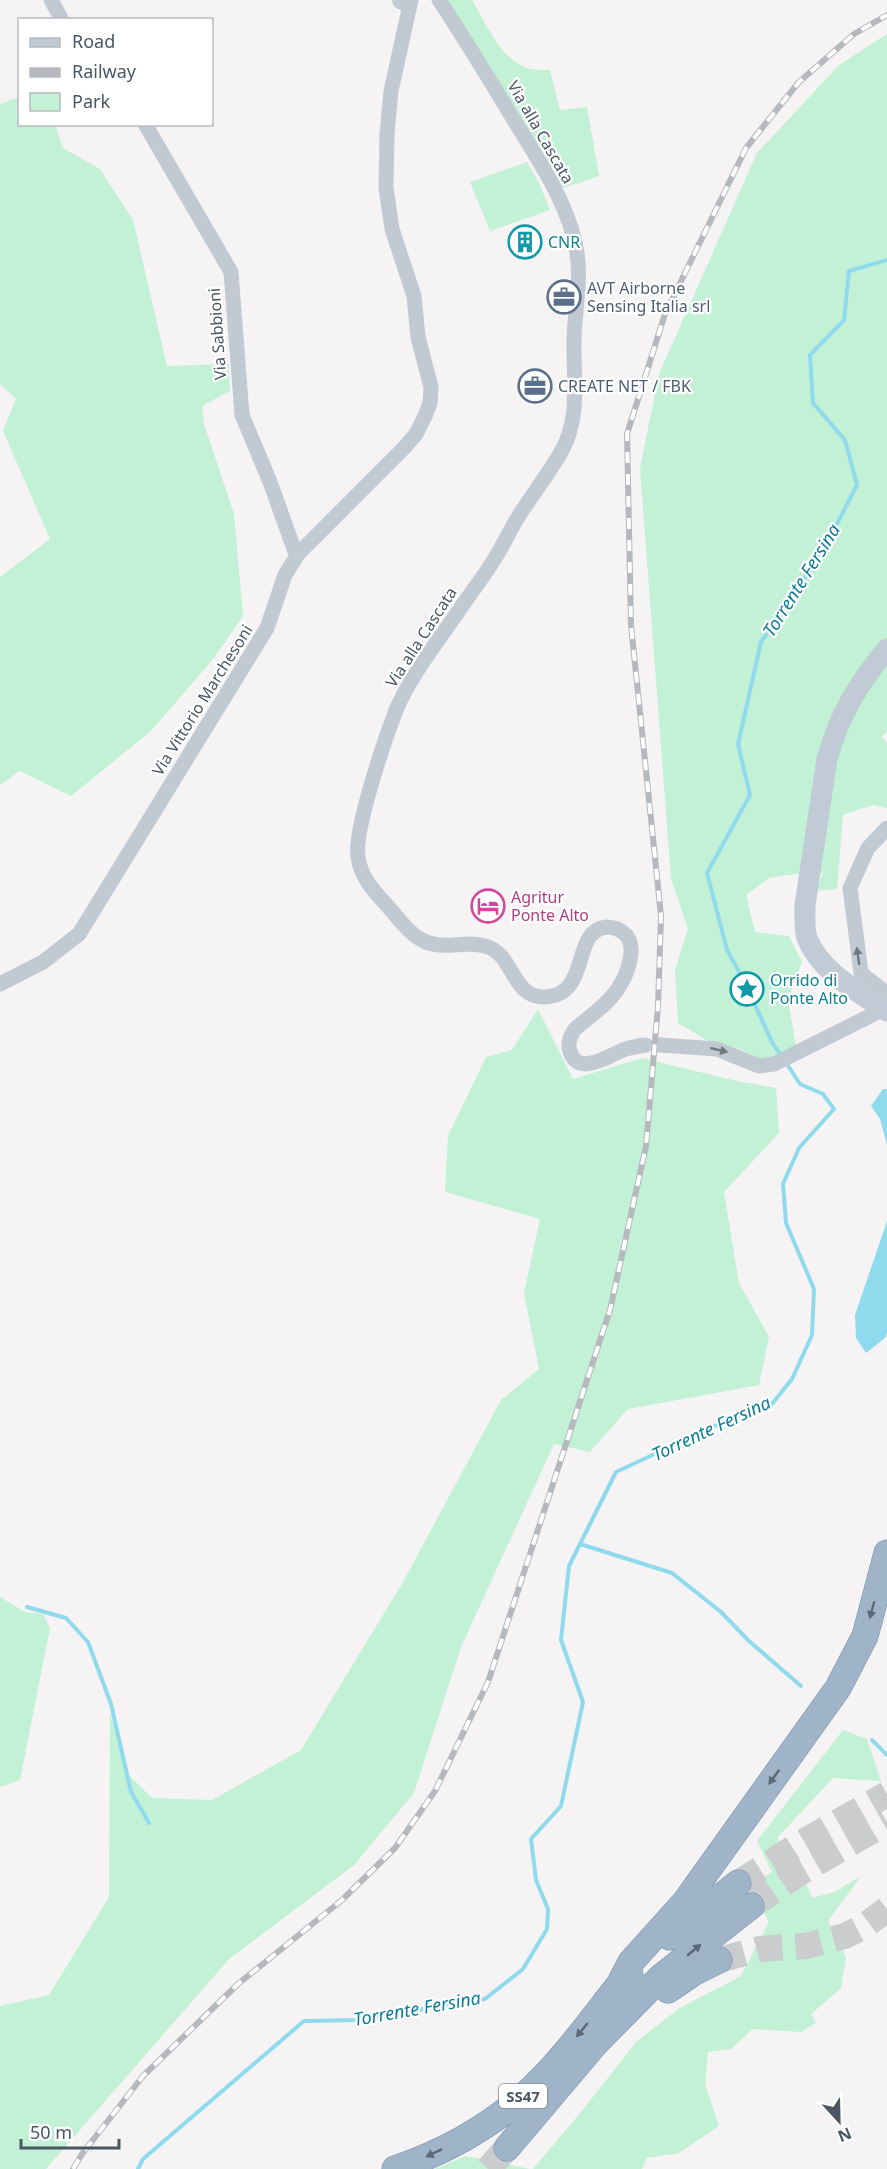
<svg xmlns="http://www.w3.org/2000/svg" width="887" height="2169" font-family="'Noto Sans',sans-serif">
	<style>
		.green { fill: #c3f1d5 }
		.water { fill: #90daee }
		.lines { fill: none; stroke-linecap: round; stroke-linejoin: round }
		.stream { stroke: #90daee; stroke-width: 4 }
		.trunk-tunnel { stroke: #caccce; stroke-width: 26; stroke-dasharray: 26 13; stroke-linecap: butt }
		.trunk-casing { stroke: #7690ad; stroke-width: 27 }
		.minor { stroke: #c1cad2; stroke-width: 15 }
		.tertiary { stroke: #c1cad2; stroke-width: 20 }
		.secondary { stroke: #c1cbd6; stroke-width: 21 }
		.trunk { stroke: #9fb4c9; stroke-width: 26 }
		.rail-casing { stroke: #b5b8bd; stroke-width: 6 }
		.rail { stroke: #fff; stroke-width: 4; stroke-dasharray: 11; stroke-linecap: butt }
		.oneway { fill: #6e7983 }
		.oneway2 { fill: #5b6976 }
		.labels { text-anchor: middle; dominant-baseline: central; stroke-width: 4.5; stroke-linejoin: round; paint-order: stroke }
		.shield { fill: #fff; stroke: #808990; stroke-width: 1.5 }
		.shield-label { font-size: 15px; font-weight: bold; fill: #4a5661 }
		.street-label { font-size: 16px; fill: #4a5661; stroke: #fff }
		.culture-label { font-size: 16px; fill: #0d838f; stroke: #fff; text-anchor: start }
		.service-label { font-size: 16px; fill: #4e5e75; stroke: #fff; text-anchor: start }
		.hotel-label { font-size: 16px; fill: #b23c85; stroke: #fff; text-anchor: start }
		.water-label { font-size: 18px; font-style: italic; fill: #0c7c9b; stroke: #fff }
	</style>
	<rect width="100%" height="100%" fill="#f5f3f3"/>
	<path class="green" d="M448,0H472C486,23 500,59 527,68C534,70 543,70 550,70L560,110L587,107L599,176L561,189Z
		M887,34V731L882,737L887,743V808L873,805L843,815L837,889L815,891L823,873L795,874L769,878L746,895L755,932L789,936L802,962L788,1000L796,1047L766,1062L742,1050L708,1041L678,1023L675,970L688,929L671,879L640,468L659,374L757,153L839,65Z
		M19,97L20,124L55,125L63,148L100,169L133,220L167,366L229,364L230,391L202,406L204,424L234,514L243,616L214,658L151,731L71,796L20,771L0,785V577L50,539L3,431L16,399L0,384V104Z
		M527,162L540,185L550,210L490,231L470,182Z
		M538,1009L573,1079L642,1058L737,1081L776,1088L779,1133L724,1192L739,1283L769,1337L759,1385L628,1409L590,1452L554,1444L461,1647L414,1793L354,1865L229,1959L46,2169H0V2006L49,1995L109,1897L110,1713L129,1775L152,1798L212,1800L301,1750L403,1582L501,1400L539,1369L524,1293L540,1219L445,1192L448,1136L486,1057L512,1050Z
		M0,1597L25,1612L43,1614L50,1628L20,1780L0,1787Z
		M843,1730L867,1739L881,1781L833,1778L778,1837L786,1870L801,1872L812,1898L834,1892L861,1876L828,1921L846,1957L841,1988L811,2014L816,2023L801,2032L753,2029L731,2049L708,2052L705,2084L719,2126L679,2153L647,2158L642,2169H533L581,2112L637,2041L680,2008L741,1976L769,1922L749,1885L772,1872L757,1841Z
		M466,2156L530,2169H434Z"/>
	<path class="water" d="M883,1089H887V1145L880,1119L871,1106Z
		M887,1221V1333L885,1338L866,1353L856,1338L855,1315Z"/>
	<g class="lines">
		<path class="stream" d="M781,1055L773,1044L744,981L727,950L707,873L750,795L738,744L761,642L823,551L857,485L845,440L813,403L810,355L844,320L849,271L887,260
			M580,1544L672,1573L721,1612L749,1641L801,1686
			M27,1607L66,1618L88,1642L111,1704L131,1792L149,1823
			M872,1740L887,1755
			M138,2169L143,2159L304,2021L358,2020L485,1999L523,1969L547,1929L548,1909L536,1880L531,1839L561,1806L583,1702L561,1640L569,1566L616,1472L732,1418L772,1404L792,1379L812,1335L814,1289L786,1223L783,1184L799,1148L834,1109L823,1094L800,1084L785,1061"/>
		<path class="trunk-tunnel" d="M738,1883L803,1842L887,1794
			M751,1906L801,1872L887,1822
			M719,1960L760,1949L806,1946L845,1936L866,1925L887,1909
			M488,2169L507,2148"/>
		<g class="trunk-casing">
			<path id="trunk" d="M670,1937L738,1883
				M619,1985L631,1962L685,1902L838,1688L865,1636L887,1553
				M668,1990L693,1973L719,1960
				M507,2148L595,2044L662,1976L751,1906
				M395,2169C442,2153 489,2127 526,2094C560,2064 591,2020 619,1985L630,1974"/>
		</g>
		<path class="minor" d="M51,0L62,20
			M439,0C464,38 488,77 512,117C537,158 570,205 577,253C582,284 573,317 574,348C574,384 580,421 560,454C548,474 533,494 520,514C511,528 504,544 495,558C485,575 473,590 462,606C439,640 412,673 396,710C385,739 354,829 358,857C361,880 378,895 392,911C401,922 411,935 424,941C443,951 468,939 488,947C514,956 512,998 545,997C592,995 570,930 607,927C614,927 621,930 626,935C638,949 626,977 617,990C607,1005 589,1017 575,1029C570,1036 567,1043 570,1051C578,1077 608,1056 623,1050C631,1047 638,1046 646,1045
			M145,124L231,272L242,415L270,482L294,549L298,554
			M887,828L868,848L850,888L861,973L887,994
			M0,984L43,962L79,934L267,628L285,575L298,554L404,448L416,434L425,416L430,403L431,387L418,337L414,296L392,229L386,188L387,134L391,91L411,0
			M660,1045L717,1049L759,1066L774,1064L884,1009"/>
		<path class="tertiary" d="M402,0H407"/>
		<path class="secondary" d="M887,649C857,685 840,714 827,759L805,905C805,915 804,928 807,938C820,972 859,992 887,1011"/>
		<use href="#trunk" class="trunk"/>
		<g class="rail-casing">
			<path id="rail" d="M73,2169L82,2154L143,2076L238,1984L342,1900L395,1848L435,1791L488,1682L610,1310L646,1146L658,1006L661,916L631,625L627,434L665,314L746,148L799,82L854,34L887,15"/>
		</g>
		<use href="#rail" class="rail"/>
	</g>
	<defs><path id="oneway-solid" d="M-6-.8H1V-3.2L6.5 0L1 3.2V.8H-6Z" transform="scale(1.5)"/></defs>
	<g class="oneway">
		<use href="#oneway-solid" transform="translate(858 956) rotate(-98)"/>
		<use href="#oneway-solid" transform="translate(719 1050) rotate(13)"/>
	</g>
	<g class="oneway2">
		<use href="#oneway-solid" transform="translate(872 1610) rotate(105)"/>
		<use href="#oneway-solid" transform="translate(774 1777) rotate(126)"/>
		<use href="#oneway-solid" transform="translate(694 1950) rotate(-40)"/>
		<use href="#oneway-solid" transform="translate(582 2030) rotate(129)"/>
		<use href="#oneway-solid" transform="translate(434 2153) rotate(154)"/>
	</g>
	<defs>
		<g id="building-ring" transform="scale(1.725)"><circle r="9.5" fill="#fff" stroke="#0f9aa8" stroke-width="1.5"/><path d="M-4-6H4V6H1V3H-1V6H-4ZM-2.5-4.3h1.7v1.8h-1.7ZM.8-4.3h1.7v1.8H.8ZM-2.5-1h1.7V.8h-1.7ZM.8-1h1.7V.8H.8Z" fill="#0f9aa8"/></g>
		<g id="office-ring" transform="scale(1.725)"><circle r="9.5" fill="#fff" stroke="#5c6f8a" stroke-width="1.5"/><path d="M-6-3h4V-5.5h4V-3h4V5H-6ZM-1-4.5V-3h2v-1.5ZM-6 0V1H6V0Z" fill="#5c6f8a"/></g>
		<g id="hotel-ring" transform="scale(1.725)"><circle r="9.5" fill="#fff" stroke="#d1479c" stroke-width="1.5"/><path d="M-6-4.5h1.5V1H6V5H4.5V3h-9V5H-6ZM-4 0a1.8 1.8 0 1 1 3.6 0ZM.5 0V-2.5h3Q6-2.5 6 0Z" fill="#d1479c"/></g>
		<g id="sight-ring" transform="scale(1.725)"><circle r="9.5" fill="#fff" stroke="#0f9aa8" stroke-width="1.5"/><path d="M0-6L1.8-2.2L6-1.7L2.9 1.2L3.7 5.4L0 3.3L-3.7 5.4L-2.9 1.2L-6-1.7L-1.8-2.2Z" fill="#0f9aa8"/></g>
	</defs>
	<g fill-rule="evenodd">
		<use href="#building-ring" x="525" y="242"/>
		<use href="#office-ring" x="564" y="297"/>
		<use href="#office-ring" x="535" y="386"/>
		<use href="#hotel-ring" x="488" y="906"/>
		<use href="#sight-ring" x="747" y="989"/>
	</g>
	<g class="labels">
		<rect class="shield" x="499" y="2084" width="48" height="24" rx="4.5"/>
		<g class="shield-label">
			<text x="523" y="2096">SS47</text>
		</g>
		<g class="street-label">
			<text transform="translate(541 132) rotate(60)">Via alla Cascata</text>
			<text transform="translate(217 334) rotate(-94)">Via Sabbioni</text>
			<text transform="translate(421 637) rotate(-57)">Via alla Cascata</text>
			<text transform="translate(202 700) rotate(-58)">Via Vittorio Marchesoni</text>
		</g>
		<g class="culture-label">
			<text x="548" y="242">CNR</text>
			<text x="770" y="980">Orrido di<tspan x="770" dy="18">Ponte Alto</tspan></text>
		</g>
		<g class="service-label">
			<text x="587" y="288">AVT Airborne<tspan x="587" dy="18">Sensing Italia srl</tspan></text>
			<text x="558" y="386">CREATE NET / FBK</text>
		</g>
		<g class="hotel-label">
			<text x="511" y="897">Agritur<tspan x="511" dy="18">Ponte Alto</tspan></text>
		</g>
		<g class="water-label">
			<text transform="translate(801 580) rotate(-58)">Torrente Fersina</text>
			<text transform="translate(711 1428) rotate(-25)">Torrente Fersina</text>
			<text transform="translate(417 2008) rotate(-10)">Torrente Fersina</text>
		</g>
	</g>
	<rect x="18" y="18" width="195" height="108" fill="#ffffff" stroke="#b7bbc0" stroke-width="1.5"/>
	<rect x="30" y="38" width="30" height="9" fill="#c1cbd6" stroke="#b7bbc0" stroke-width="1.5"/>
	<text x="72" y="48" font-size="18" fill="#4a5661">Road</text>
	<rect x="30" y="68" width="30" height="9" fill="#b5b8bd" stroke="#b7bbc0" stroke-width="1.5"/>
	<text x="72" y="78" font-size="18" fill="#4a5661">Railway</text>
	<rect x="30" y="93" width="30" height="18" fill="#c3f1d5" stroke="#b7bbc0" stroke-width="1.5"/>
	<text x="72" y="108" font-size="18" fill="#4a5661">Park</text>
	<g transform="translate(839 2121) rotate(158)" stroke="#ffffff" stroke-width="4.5" paint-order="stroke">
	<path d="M0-4.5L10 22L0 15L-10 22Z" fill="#4a5661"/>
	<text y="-9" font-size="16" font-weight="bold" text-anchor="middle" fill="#4a5661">N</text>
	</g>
	<path d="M21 2139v9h98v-9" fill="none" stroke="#4a5661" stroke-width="3"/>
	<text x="30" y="2139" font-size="18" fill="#4a5661" stroke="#ffffff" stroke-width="4.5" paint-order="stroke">50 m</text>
</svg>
